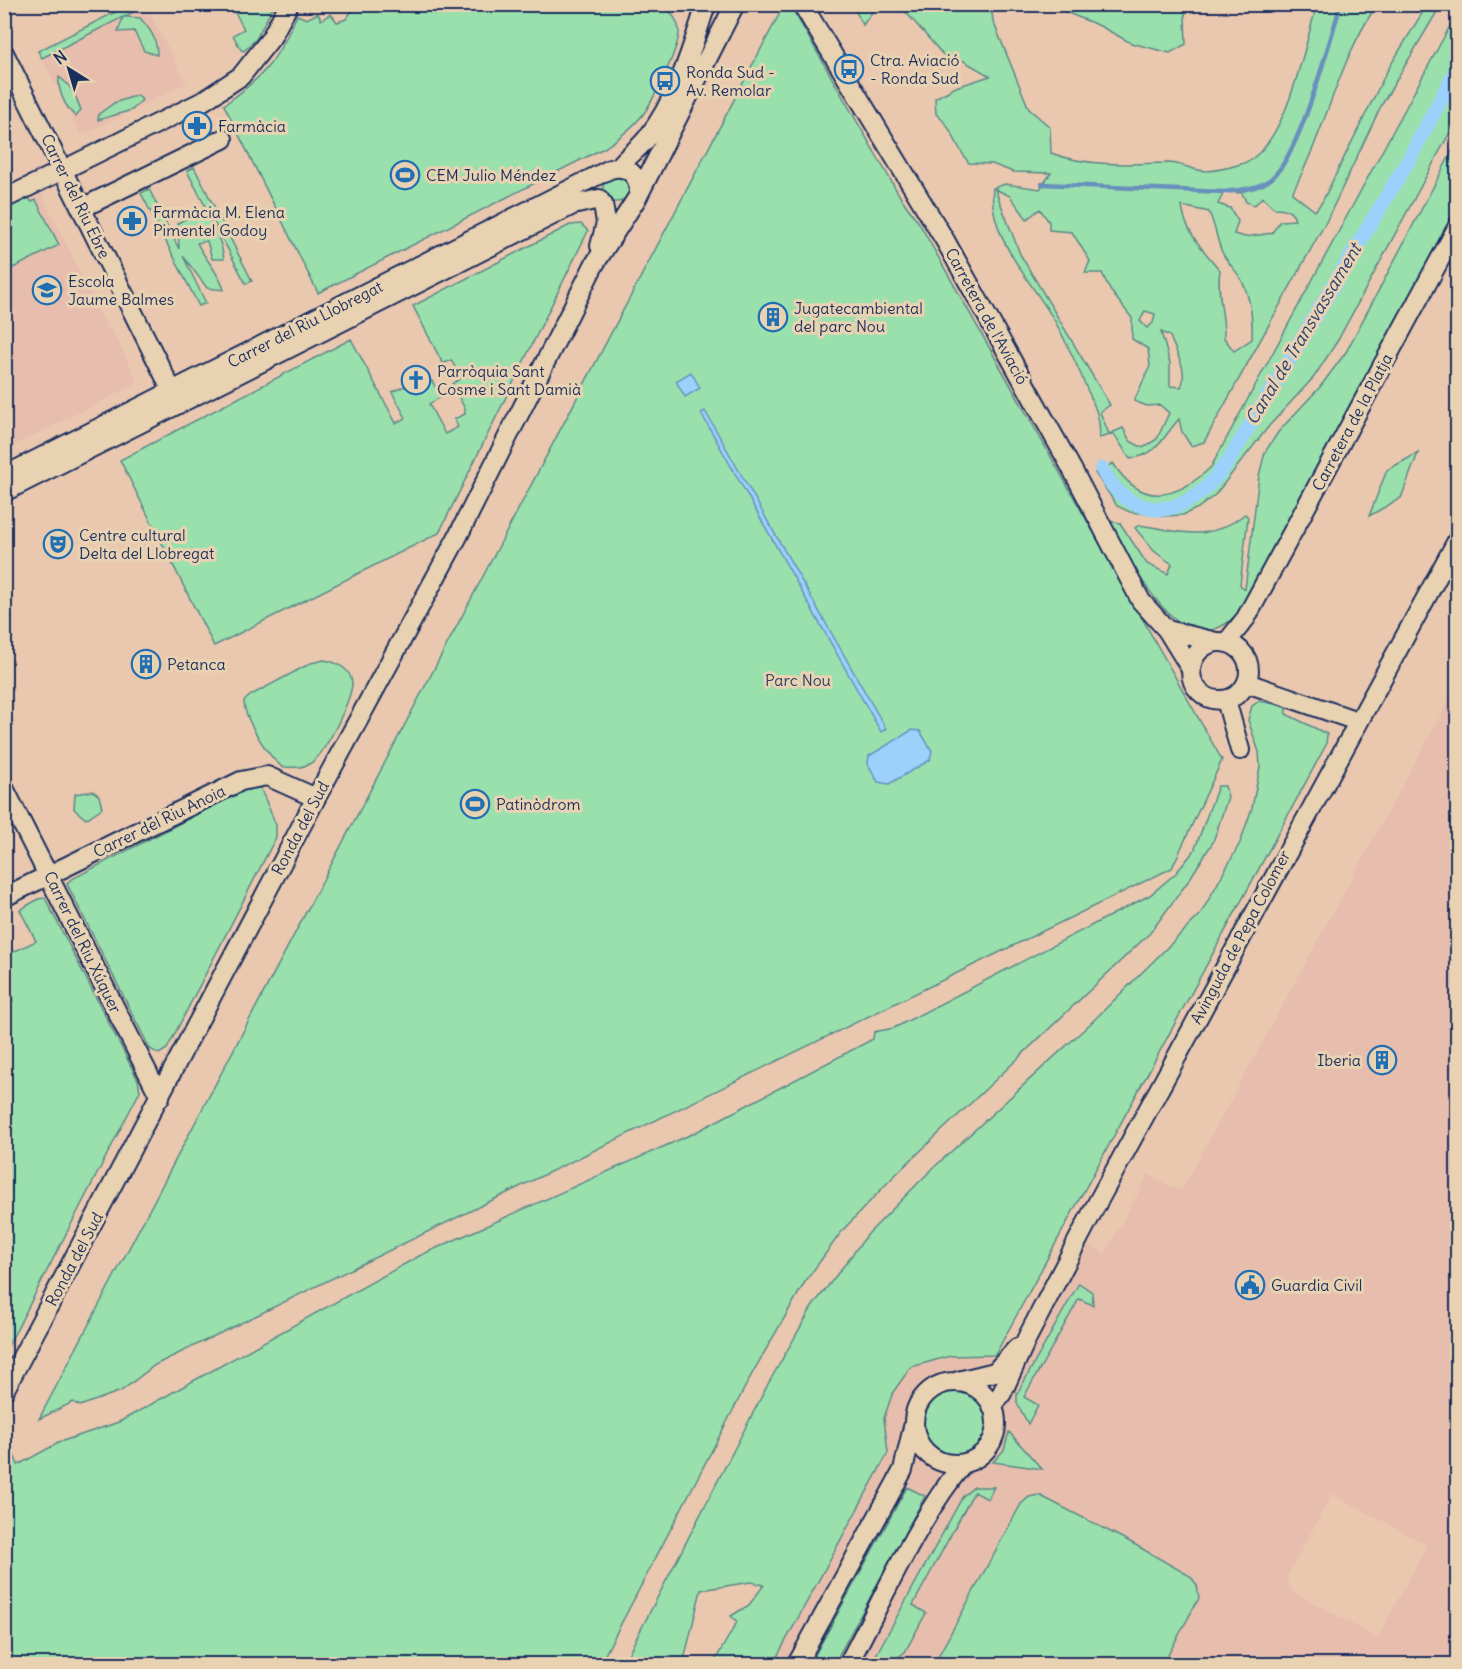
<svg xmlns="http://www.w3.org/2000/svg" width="1462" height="1669" font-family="Delius,sans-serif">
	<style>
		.built { fill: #e7bead; fill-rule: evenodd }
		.green { fill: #9ae0ad; stroke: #5a8886; stroke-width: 1.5; fill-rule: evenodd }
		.water { fill: #9bd1fa; stroke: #6890bc; stroke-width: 1.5 }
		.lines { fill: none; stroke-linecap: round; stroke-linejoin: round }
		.stream { stroke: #6890bc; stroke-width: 4.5 }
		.canal { stroke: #9bd1fa; stroke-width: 15 }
		.minor-casing { stroke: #1b2f5e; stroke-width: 22 }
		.minor { stroke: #e9d2b2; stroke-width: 18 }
		.labels { text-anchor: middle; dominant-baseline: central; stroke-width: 6; stroke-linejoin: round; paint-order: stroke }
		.poi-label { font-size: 16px; fill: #1b2f5e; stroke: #e9d2b2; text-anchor: start }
		.street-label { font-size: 16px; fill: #1b2f5e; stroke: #e9d2b2 }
		.park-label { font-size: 16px; fill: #284166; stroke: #e9d2b2 }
		.water-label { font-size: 18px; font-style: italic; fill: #283f6e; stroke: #e9d2b2 }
	</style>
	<rect width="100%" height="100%" fill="#eac8b0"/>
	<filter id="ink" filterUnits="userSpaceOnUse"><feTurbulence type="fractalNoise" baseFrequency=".0167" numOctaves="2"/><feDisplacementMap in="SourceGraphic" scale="12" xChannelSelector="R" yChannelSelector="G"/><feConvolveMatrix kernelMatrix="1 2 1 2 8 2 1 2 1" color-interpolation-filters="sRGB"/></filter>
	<g filter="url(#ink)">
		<path class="built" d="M146,6L187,83L81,136L42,58Z
			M42,194L108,329H112L138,383L5,450V214Z
			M1457,685V1664H773L888,1453L884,1418L893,1392L911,1367L950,1356L995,1355L1027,1338L1078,1239L1105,1253L1148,1174L1181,1191ZM1332,1494L1427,1545L1377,1638L1291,1590L1287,1577Z"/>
		<path class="green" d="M145,4L125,17L140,18C151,30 157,39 157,55L144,51L134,31L118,32L123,17L42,58L38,51L129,5Z
			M852,4H877V5L863,25Z
			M231,5H274L256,39L244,51L241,50L233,35L244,29Z
			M356,5H664C671,12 679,21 679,32C679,48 652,104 641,117C631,129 619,138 606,147L318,293L224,105C265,76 277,60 297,15L307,19L318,13L321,20L331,14L337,22L346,19Z
			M784,5H790L901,198L919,223L1222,760L1172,868L155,1365L121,1391L80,1406L73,1402L39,1419Z
			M904,5H991L993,21L1029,109L1050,127L1051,153C1088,167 1129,164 1168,163C1182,163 1196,172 1208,171C1218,170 1235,166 1244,163C1287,146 1304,46 1317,5H1377C1338,61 1325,133 1292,193L1315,211L1322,202L1387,71L1427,5H1441L1381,106L1327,220L1204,442L1191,446L1182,432L1179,419C1161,439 1159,454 1130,459L1114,434L1099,438C1102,421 1094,404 1087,389C1078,367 1067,344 1056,323C1033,283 987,237 993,188L1005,184L1040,189L1051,173L1013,172L992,164L969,163C956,147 952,126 936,114L935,98L956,87L990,76L964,61L945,57L904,10ZM995,189L1010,196L1027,219L1040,209L1049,222V230L1072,232L1090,261L1085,273H1102L1110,290L1132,318V339L1148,349L1150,366L1134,401L1147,406L1160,405L1169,413L1157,439L1143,448L1130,441L1123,428L1109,434L1100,412L1110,405L1020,254ZM1224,192L1242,193L1246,202L1255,205L1262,197L1274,208C1284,208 1292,210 1295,220L1280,221L1272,233L1245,237L1234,234L1238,221L1230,208L1218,204ZM1182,206L1209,212C1215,225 1217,241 1222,252C1227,263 1236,270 1241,279C1251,298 1253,318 1252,339L1234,351L1224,338C1225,315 1216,293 1220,270C1203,250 1185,232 1182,206ZM1145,311L1155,314L1153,323L1147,328L1140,321ZM1161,332L1170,336C1175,352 1189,370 1181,387L1170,386V363Z
			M1013,5L1194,4V5L1185,14L1186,44L1170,53L1131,43L1100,26L1058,9L1028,10Z
			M1457,13V119L1338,340L1314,377L1269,426L1215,495L1198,508L1183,515L1165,516L1130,512L1117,506L1095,473L1113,463C1141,508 1176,500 1211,467Z
			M59,77C71,85 76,96 81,110L76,117C65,107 58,92 59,77Z
			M138,95L142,100L132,110L98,120L99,114L114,103Z
			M1457,142V207L1245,605C1186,682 1133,565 1108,521L1120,523L1147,564L1168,574L1172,564L1154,551L1135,528L1139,525C1182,531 1207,544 1245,514L1248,517L1240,585L1245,589L1259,476L1265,452L1279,431L1320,387L1346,352Z
			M194,167L252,281L246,284L187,171Z
			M603 189a13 13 0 1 1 26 0a13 13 0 1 1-26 0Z
			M149,189L179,249L178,223L200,210C215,223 221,240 224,259H212L207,241L197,243C205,259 220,274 224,290L207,288L183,256L206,303L199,306L141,193Z
			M27,196L32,202L36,200L59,245L5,272V210Z
			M581,224L588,231L439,533L214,646L120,460L351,339L396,423L406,418L392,392L413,382L417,389L432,381L441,397L429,404L445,434L458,427L454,419L465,414V409L452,384L461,378L451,360L443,364L413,306L570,225Z
			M1418,453L1401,498L1369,516L1387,470Z
			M324,660C336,662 350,668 352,682C353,698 324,757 309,764C300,769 291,767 282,767C268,756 244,719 244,701L251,695L311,663Z
			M1259,701L1286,706V714L1327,734L1326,745L995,1355L950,1356L911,1367L893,1392L884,1418L888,1453L773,1664H713L737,1622L731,1616L749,1605L764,1585L751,1582L701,1590L683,1664H623L768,1384L812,1307L868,1234L930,1171L1091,1023L1200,915L1240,843L1252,808L1260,767L1259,752L1248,720L1252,706Z
			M254,785L260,787L276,825V837L167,1049L159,1054L150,1049L67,884L70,880Z
			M1218,786H1225L1228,797L1213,842L1189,880L1150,933L893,1177L842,1231L805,1282L753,1372L600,1664H5V1446L10,1445L18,1465L60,1442L119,1422L421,1255L692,1134L873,1039L874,1032L894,1028L1150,895L1176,873L1194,851Z
			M93,791L99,796L102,808L86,819L74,809L75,794Z
			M45,898L138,1080L140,1091L5,1352L4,1027L13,1000L5,997V956L36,941L20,910L38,899Z
			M1079,1283L1092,1292L1093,1305L1079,1299L1024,1397L1038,1405L1028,1424L1017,1403V1394Z
			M922 1423a32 32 0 1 1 64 0a32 32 0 1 1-64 0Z
			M1009,1432L1042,1469L993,1462L1004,1450Z
			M907,1487L925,1496L834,1664H810Z
			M974,1487H994L988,1499L974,1492L913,1605L926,1613L905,1652L894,1660L879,1658L876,1655L963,1496Z
			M1039,1495L1132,1543L1190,1576L1197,1585L1199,1598L1163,1664H934L1021,1504L1029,1497Z"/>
		<path class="water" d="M691,372L700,388L685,397L676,381Z
			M705,411L886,729L881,732L701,413Z
			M912,730L920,731L932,751L930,760L889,784L878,782L868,764L869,756Z"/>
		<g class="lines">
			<path class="stream" d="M1042,184L1224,192C1240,190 1259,189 1272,178C1301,152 1328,45 1341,4"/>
			<path class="canal" d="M1102,469C1120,505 1158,522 1194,497C1208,488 1219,474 1229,460L1408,161L1458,67"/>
			<g class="minor-casing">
				<path id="minor" d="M802,4L946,242L1072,469L1141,601L1167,630L1191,669
					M4,53L177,401
					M619,167C627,156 640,148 648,137C676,101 690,54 704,11
					M4,199L203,101L241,76L271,38L289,4
					M82,208L223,139
					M600,246L606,223L603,204
					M4,476L610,169C627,164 639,175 639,192
					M4,492L555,214L573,205L599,199
					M1167,630L1216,642
					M1191 671a29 29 0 1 1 58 0a29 29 0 1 1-58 0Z
					M1226,643L1246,618L1458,226
					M1247,683L1357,721
					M1226,700L1240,750
					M4,788L160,1097
					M4,897L241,781L267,776L316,798
					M958,1381L995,1372L1017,1348
					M914 1423a41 41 0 1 1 82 0a41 41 0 1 1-82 0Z
					M4,1391L316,798L457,538L594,265L637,198L735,4
					M992,1407L1002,1393L1027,1338L1094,1209L1458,539
					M797,1664L903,1470L913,1427
					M848,1664C883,1600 917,1519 964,1463"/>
			</g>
			<use href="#minor" class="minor"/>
		</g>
	</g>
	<defs>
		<g id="bus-ring" transform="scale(1.5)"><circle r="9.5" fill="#e9d2b2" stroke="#1f6fb2" stroke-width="1.5"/><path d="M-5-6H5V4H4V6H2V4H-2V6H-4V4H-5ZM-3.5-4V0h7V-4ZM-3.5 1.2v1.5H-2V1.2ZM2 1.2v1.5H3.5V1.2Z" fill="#1f6fb2"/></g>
		<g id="pharmacy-ring" transform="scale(1.5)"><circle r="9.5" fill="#e9d2b2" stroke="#1f6fb2" stroke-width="1.5"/><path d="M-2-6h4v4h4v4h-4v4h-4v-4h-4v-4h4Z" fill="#1f6fb2"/></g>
		<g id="stadium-ring" transform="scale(1.5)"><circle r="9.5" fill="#e9d2b2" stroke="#1f6fb2" stroke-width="1.5"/><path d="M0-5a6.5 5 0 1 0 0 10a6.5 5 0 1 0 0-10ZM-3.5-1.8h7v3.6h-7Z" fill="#1f6fb2"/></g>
		<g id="school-ring" transform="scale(1.5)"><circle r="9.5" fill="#e9d2b2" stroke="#1f6fb2" stroke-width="1.5"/><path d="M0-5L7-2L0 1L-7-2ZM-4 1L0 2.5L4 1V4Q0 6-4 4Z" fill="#1f6fb2"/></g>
		<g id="building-ring" transform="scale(1.5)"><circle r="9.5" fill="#e9d2b2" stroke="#1f6fb2" stroke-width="1.5"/><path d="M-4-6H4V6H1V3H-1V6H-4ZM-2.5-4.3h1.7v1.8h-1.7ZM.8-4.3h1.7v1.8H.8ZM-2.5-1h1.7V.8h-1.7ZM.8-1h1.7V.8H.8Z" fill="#1f6fb2"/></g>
		<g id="church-ring" transform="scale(1.5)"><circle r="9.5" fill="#e9d2b2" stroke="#1f6fb2" stroke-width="1.5"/><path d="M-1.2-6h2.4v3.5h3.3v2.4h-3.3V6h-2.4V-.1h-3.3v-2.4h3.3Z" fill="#1f6fb2"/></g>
		<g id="theatre-ring" transform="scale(1.5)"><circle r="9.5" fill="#e9d2b2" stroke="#1f6fb2" stroke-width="1.5"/><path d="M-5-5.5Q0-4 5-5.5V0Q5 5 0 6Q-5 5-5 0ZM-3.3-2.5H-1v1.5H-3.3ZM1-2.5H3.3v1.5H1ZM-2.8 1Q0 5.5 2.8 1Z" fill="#1f6fb2"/></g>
		<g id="civic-ring" transform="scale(1.5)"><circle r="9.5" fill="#e9d2b2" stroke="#1f6fb2" stroke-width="1.5"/><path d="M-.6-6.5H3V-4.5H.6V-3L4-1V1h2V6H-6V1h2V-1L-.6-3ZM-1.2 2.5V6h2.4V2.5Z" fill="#1f6fb2"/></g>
	</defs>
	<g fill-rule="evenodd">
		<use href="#bus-ring" x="849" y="69"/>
		<use href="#bus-ring" x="665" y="81"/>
		<use href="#pharmacy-ring" x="197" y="126"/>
		<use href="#stadium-ring" x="405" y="175"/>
		<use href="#pharmacy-ring" x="132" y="221"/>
		<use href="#school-ring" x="47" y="290"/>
		<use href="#building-ring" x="773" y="317"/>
		<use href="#church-ring" x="416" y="380"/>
		<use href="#theatre-ring" x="58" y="544"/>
		<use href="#building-ring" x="146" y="664"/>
		<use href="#stadium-ring" x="475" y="804"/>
		<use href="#building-ring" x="1382" y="1060"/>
		<use href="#civic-ring" x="1250" y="1285"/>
	</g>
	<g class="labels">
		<g class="poi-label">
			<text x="870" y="60">Ctra. Aviació<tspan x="870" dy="18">- Ronda Sud</tspan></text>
			<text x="686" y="72">Ronda Sud -<tspan x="686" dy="18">Av. Remolar</tspan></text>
			<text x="218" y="126">Farmàcia</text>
			<text x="426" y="175">CEM Julio Méndez</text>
			<text x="153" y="212">Farmàcia M. Elena<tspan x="153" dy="18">Pimentel Godoy</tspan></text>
			<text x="68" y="281">Escola<tspan x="68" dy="18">Jaume Balmes</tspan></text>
			<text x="794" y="308">Jugatecambiental<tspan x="794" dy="18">del parc Nou</tspan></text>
			<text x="437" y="371">Parròquia Sant<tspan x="437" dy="18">Cosme i Sant Damià</tspan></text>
			<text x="79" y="535">Centre cultural<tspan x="79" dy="18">Delta del Llobregat</tspan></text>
			<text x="167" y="664">Petanca</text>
			<text x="496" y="804">Patinòdrom</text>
			<text x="1361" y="1060" text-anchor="end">Iberia</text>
			<text x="1271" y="1285">Guardia Civil</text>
		</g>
		<g class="street-label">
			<text transform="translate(76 196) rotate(64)">Carrer del Riu Ebre</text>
			<text transform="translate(987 316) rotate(61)">Carretera de l'Aviació</text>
			<text transform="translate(305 324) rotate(-27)">Carrer del Riu Llobregat</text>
			<text transform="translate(1352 422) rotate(-62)">Carretera de la Platja</text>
			<text transform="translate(159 821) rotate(-26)">Carrer del Riu Anoia</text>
			<text transform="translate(300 828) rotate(-62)">Ronda del Sud</text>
			<text transform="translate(1240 937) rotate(-62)">Avinguda de Pepa Colomer</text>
			<text transform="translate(83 942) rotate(64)">Carrer del Riu Xúquer</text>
			<text transform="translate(74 1259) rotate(-62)">Ronda del Sud</text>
		</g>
		<g class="park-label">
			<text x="798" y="680">Parc Nou</text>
		</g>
		<g class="water-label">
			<text transform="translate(1303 334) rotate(-59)">Canal de Transvassament</text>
		</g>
	</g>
	<rect width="1462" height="1669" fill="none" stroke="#e9d2b2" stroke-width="24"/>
	<rect x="12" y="12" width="1438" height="1645" fill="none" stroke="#1b2f5e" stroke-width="2" filter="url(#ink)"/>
	<g transform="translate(69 69) rotate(323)" stroke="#e9d2b2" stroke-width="4.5" paint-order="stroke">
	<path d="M0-4.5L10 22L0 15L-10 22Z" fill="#1b2f5e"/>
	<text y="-9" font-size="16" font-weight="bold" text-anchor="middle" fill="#1b2f5e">N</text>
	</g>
</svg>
